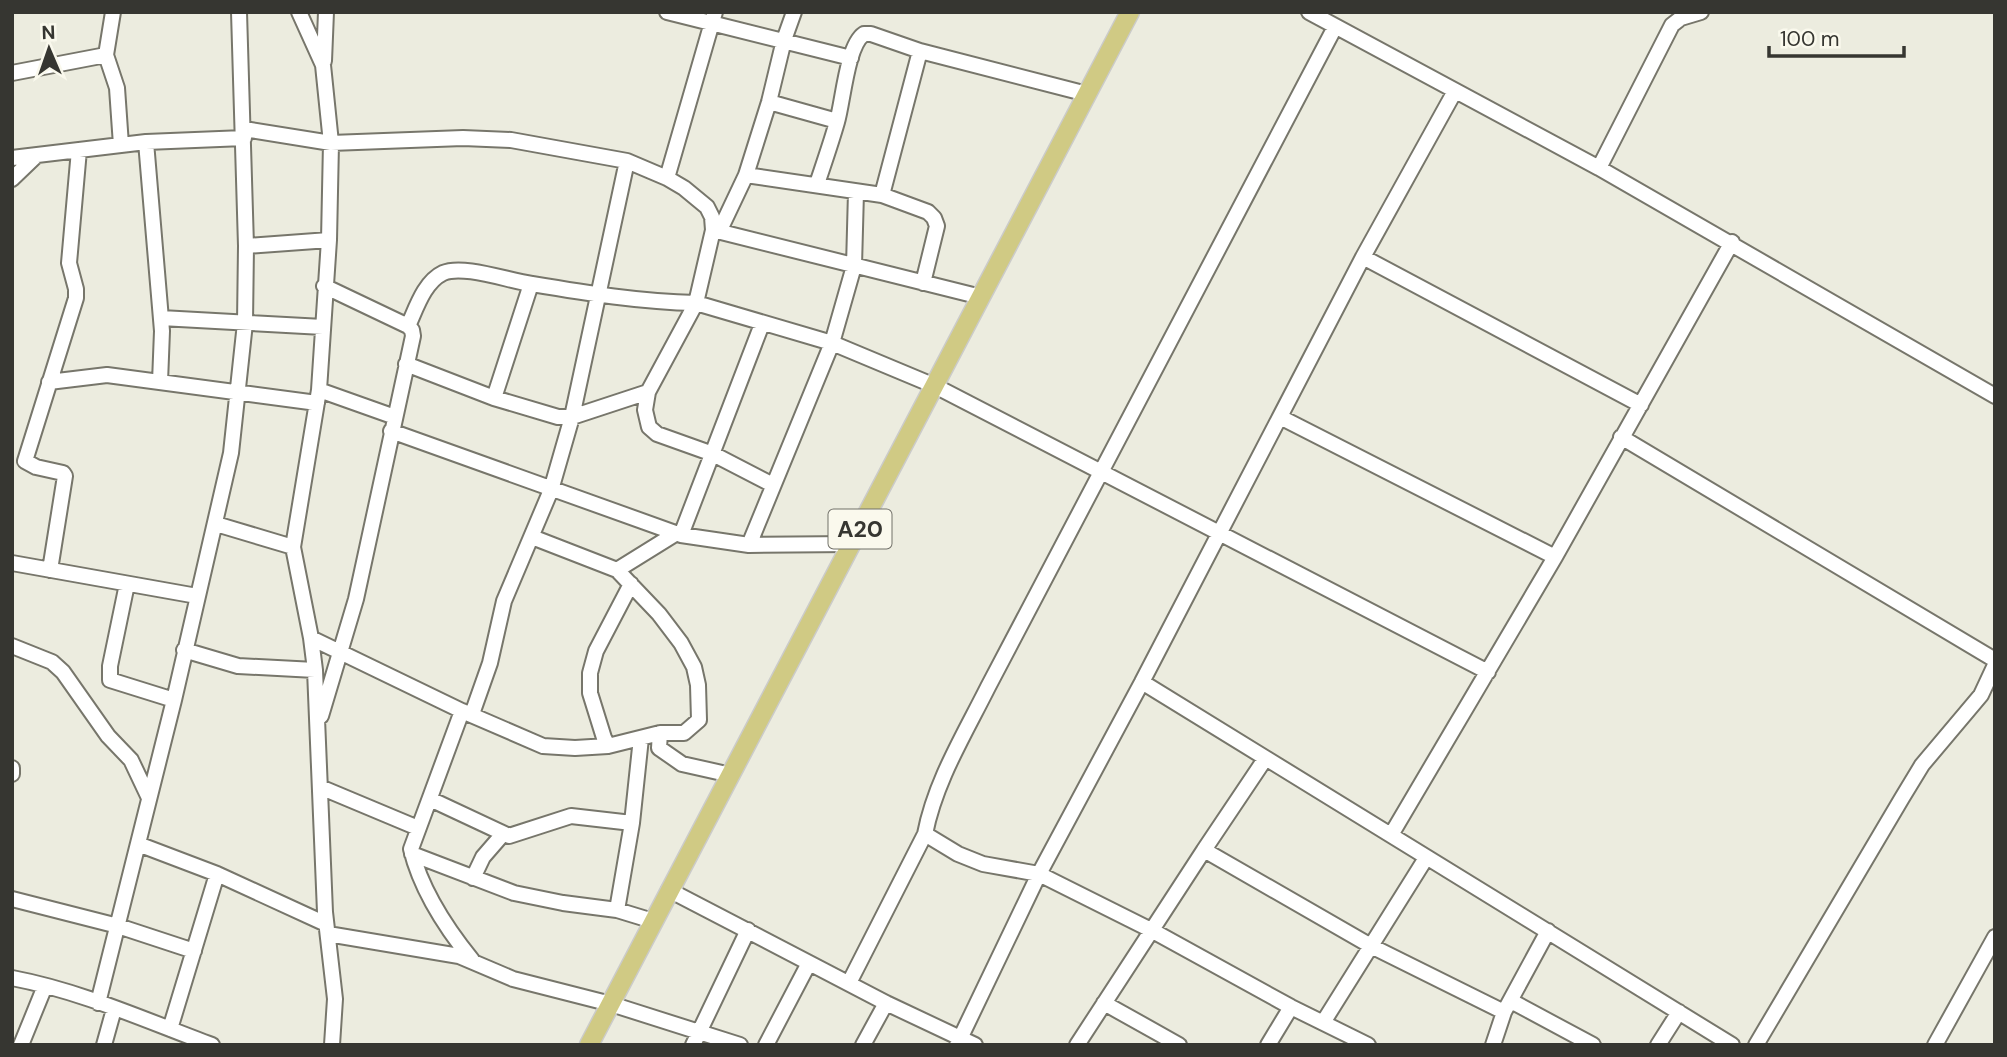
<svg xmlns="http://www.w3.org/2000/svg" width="2007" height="1057" font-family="'DM Sans',sans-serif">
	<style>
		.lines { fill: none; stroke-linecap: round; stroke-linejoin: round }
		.minor-casing { stroke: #77766b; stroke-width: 18 }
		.major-casing { stroke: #cbcbc9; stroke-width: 21 }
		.minor { stroke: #fff; stroke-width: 14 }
		.major { stroke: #d0ca84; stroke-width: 18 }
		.labels { text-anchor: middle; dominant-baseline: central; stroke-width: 7; stroke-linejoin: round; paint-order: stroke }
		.shield { fill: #faf9ed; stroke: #717069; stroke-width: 2 }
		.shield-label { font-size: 23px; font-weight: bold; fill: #363631 }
	</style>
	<rect width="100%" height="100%" fill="#ececdf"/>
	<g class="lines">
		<g class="minor-casing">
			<path id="minor" d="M113,12L106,55L117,88L121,145
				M299,12L323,65L331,143L329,240L319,390L293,547L311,638L315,670L325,912L335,999L332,1045
				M667,12L851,58
				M1309,12L1599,168L1995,396
				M324,61L326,12
				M12,73L106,55
				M1455,91L1363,257L1142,682L1732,1045
				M769,102L837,121
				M244,129L331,143L463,138L511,140L627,161L667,178L684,188L707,207L712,217L713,230L696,303L832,343L935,386L1488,672
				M146,142L162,331L160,382
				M12,158L146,142L244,138
				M1599,168L1672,25L1681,18L1701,12
				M746,175L882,195L928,212L934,218L937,226L923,283
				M667,178L715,12
				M12,179L37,155
				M817,184C824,163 831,143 837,122C843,102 847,45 864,34H871L920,51L1087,94
				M882,195L920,51
				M713,230L981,297
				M719,232L746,175L769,102L784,40L794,12
				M246,246L329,240
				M1363,257L1641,405
				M161,318L323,327
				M406,364L494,398L558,417H572L648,392L696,303C641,302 586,293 532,284C509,281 463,264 443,273C424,282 416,309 408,326
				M49,382L107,375L317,403
				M319,390L395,417
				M648,392L645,410L649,427L657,434L713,454L773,485
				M494,398L531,284
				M1280,417L1555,557
				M391,431L681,535L749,545L852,544
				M1621,437L1995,660
				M216,524L293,547
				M681,535L762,324
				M532,537L617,570L659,614L681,643L694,667L698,685L699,720L684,733H660
				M749,545L832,343L854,266L856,192
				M12,563L197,596
				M50,570L65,476L63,473L36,467L25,461L76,298V289L69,263L79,150
				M617,570L675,534
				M127,584L110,666V680L174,700
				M311,638L462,711L543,746L575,748L608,746L660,733L659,748L682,764L731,775
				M12,646L52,662L63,672L108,736L131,760L149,798
				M184,650L238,666L315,670
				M462,711L411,849C421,890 446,928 472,960
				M472,714L490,663L504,601L551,490L572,417L627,161
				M321,716L356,599L413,336L412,330L408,326L324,286
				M608,746L604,738L590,693V673L596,651L631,584
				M1265,759L1204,850L1371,946L1504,1012
				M12,768V774
				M320,787L418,828
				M430,799L509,836L571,816L632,823
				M925,834L958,854L983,864L1039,874L1153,931L1291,1007L1368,1045
				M1391,835L1555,557L1732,242
				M138,844L217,874L326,924
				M412,854L514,893L563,903L617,910L653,921
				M473,878L483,857L503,834
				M669,890L886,1003L975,1045
				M12,899L118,926L194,951
				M617,910L632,823L641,738
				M328,934L459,956L513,979L611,1004L740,1045
				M12,978C81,991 147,1021 212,1045
				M849,983L925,834C935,782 964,735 988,687L1335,27
				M1511,1001L1593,1045
				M98,1003L174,700L231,453L245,323L246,246L239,12
				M1104,1003L1179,1045
				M1324,1021L1426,858
				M170,1029L217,874
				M21,1045L45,986
				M104,1045L114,1009
				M693,1045L748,930
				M766,1045L809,963
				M863,1045L886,1003
				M957,1045L1039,874L1142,682
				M1077,1045L1204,850
				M1268,1045L1291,1007
				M1493,1045L1504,1012L1548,931
				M1658,1045L1679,1012
				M1756,1045L1902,798L1922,765L1981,695L1995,665
				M1935,1045L1995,937"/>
		</g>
		<g class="major-casing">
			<path id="major" d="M589,1045L1130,12"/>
		</g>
		<use href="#minor" class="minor"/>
		<use href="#major" class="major"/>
	</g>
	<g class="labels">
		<rect class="shield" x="828.5" y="509.5" width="63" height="39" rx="5"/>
		<g class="shield-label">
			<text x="860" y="529">A20</text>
		</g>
	</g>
	<rect width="2007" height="1057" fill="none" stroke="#363631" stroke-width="28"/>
	<g transform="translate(49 49) rotate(358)" stroke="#faf9ed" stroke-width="5" paint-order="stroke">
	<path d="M0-5L12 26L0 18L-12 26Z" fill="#363631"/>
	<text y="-10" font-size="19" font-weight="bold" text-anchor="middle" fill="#363631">N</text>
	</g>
	<path d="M1769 46v10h135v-10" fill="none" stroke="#363631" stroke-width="3.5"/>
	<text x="1780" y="46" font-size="21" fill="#363631" stroke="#faf9ed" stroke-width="5" paint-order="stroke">100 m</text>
</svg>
